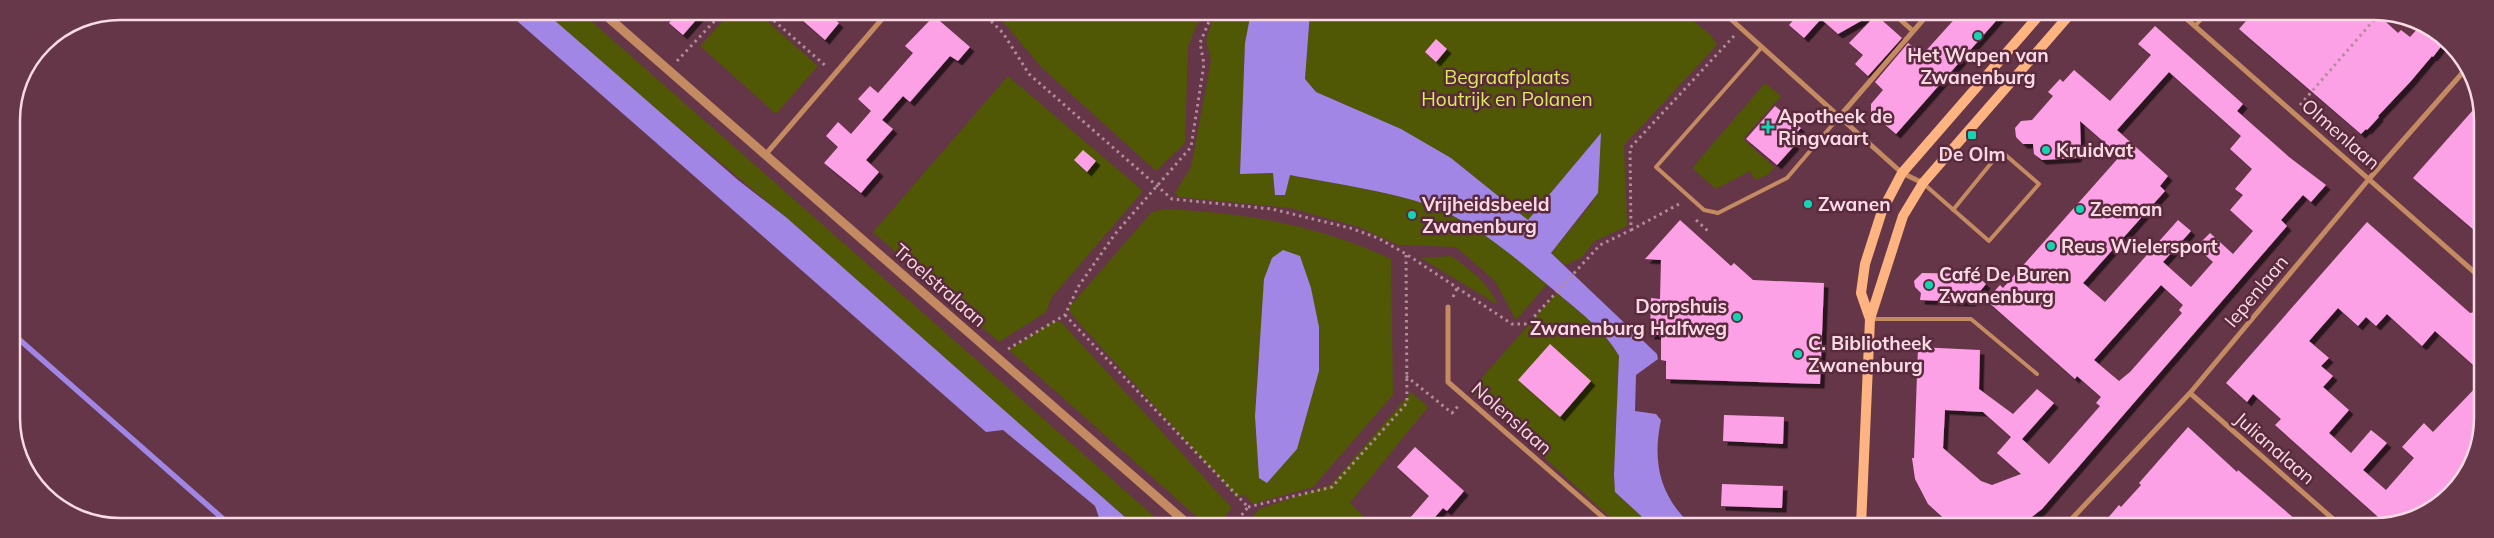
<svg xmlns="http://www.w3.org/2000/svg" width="2494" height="538" font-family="Mulish,sans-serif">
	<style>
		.green { fill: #505805; fill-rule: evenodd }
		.water { fill: #a186e5 }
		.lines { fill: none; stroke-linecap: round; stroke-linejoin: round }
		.stream { stroke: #a186e5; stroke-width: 5.5 }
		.building { fill: #fda1e7; fill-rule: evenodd; filter: url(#shadow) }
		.path { stroke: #b38c9a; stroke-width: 3; stroke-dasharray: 2.5 4; stroke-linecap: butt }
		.service { stroke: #c48a62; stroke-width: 4 }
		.minor { stroke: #c48a62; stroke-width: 5 }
		.tertiary { stroke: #c48a62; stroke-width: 9 }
		.secondary { stroke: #fdb481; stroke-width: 10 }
		.poi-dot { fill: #13d5b4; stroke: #5a2a3d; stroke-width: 2 }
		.labels { text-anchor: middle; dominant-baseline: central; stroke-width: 5; stroke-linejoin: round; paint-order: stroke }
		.poi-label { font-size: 19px; font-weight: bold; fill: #f9dae4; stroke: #5a2a3d; text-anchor: start }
		.park-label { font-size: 19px; fill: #daec59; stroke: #5a2a3d }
		.street-label { font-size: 19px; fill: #f9dae4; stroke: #5a2a3d }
		.rim { fill: none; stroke: #f9dae4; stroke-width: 2.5 }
	</style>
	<defs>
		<filter id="shadow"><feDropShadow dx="4.5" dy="4.5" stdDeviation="0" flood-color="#0009"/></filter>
	</defs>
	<rect width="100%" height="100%" fill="#653548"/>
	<path class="green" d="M539,12H581L1165,526H1136L1013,419L787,218Z
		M731,12H757L818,66L776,114L700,46Z
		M995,12H1202L1188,47L1185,143L1156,171L1041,67Z
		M1215,12H1251L1245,43L1240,174L1273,173L1275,195L1289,175C1335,184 1399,192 1441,210C1480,228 1515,257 1547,284L1516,320L1495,281L1456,247L1398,245L1359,227L1290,208L1179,197L1175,193L1191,167L1211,61L1206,40Z
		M1310,12L1683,13L1711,35L1717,45L1624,145L1627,226L1595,241L1581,258L1565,265L1551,253L1592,203L1600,134L1528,220L1451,158L1347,105L1316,92L1305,79Z
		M1008,76L1143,191L1052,297L1046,312L999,342L873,232Z
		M1765,83L1781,96L1743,139L1774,167L1769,174L1755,180L1750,171L1716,189L1692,168Z
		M1165,209C1247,213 1317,225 1391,259L1393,395L1313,487L1253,504L1243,494L1238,498L1071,314L1069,309L1071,305L1152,212ZM1258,357L1319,371L1297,448L1255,416Z
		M1451,256C1471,270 1488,283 1498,305L1421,258Z
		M1557,293C1579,312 1604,330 1619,356L1614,474L1615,492L1652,526H1620L1470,391Z
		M1060,321L1232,508L1217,526H1207L1009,350L1053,322Z
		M1411,392L1428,407L1350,503L1374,526H1245L1259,509L1331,485Z"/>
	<path class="water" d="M507,12H545L738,180L787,218L1135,526H1102L1095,506L1003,430L986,432Z
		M1251,12H1310L1305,79L1316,92L1401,129L1451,158L1528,220L1601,133L1598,193L1551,253L1657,354L1658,359L1636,375L1635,411L1656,414L1661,420C1652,463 1660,496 1692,526H1652L1615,492L1614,474L1619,356C1604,329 1578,311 1555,291C1520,262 1483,229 1441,210C1399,192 1335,184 1290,175L1285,195H1275L1273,173L1240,174L1245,43Z
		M1283,250L1300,256L1311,288L1319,327V371L1297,449L1267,483L1259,478L1255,416L1264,279L1272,258Z"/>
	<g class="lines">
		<path class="stream" d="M13,334L230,525"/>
	</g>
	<path class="building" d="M678,12H703L683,35L669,23Z
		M793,12H826L839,23L825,40Z
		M1800,13H1875L1838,34L1821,19L1804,38L1789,25Z
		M1960,13H2003L1896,134L1871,113V104L1883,90L1875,82L1908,43L1923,54Z
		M2253,13H2376L2398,33L2401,30L2410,37L2420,26L2446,40L2433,57L2432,56L2411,81L2378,116L2379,117L2367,130L2366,129L2361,134L2239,29Z
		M1876,15L1902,38L1868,76L1855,64L1863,55L1849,43Z
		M934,16L970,47L958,61L950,56L910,102L903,96L882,120L893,129L866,160L879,172L861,193L824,163L838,147L826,136L838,122L851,134L871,111L858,99L870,86L878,93L913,53L905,46Z
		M2155,26L2243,104L2237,111L2289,157L2326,185L2311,202L2303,195L2281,220L2287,226L2042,509L2024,523L2014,526H1967L1953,521L1950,524L1928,504L1915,479L1912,458H1914L1918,347L1980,350L1979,389L2013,414L2037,389L2054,403L2022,439L2049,464L2100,406L2096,403L2101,397L2077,376L2075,379L1986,300L2000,285L2003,288L2120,156L2080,121L2081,151L2076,158L2042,160L2034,154L2033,144H2023L2016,137L2015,128L2021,121L2032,120L2053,96L2048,92L2060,79L2063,82L2074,70L2110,101L2151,55L2138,44ZM2169,72L2241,136L2230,149L2252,169L2235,189L2243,195L2230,210L2253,231L2233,254L2210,233L2196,247L2213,262L2191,287L2163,262L2191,231L2178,220L2105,302L2083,283L2165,191L2160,186L2168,176L2117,130ZM2161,285L2183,305L2179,310L2182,313L2130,372L2119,381L2094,360ZM1945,410L1983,412L2011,437L1997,453L2021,474L1992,485L1981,481L1943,448Z
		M1436,39L1447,49L1436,62L1425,52Z
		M2481,101V236L2413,178Z
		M1775,106L1801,128L1790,140L1795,145L1777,165L1746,139Z
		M1083,150L1096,161L1087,172L1074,160Z
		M1680,220L1731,266L1734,263L1753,280L1824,283L1820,384L1666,379V361L1661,360V335H1650L1651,298L1660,299L1661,260L1645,259Z
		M2367,222L2470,313L2475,312L2481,317V372L2435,331L2422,346L2387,314L2376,326L2366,317L2358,326L2338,308L2309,341L2329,358L2321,366L2333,376L2323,387L2349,410L2329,433L2351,453L2371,430L2387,443L2363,470L2386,490L2414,458L2402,447L2424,423L2433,432L2481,382V439L2446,500L2386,524L2275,425L2281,419L2253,394L2247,402L2226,383Z
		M1922,273L1975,274L1986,284L1971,302L1920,300L1921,293L1915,287L1914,281Z
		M1550,344L1591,381L1560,417L1518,380Z
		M1724,415L1784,417L1783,444L1723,441Z
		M2188,427L2237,472L2238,470L2303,526H2101L2119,505L2121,507L2141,485L2139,483Z
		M1415,447L1464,491L1447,511L1443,508L1427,526H1403L1429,496L1397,467Z
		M1722,484L1783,486L1782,508L1721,506Z"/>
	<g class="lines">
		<path class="path" d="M764,12L827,67
			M982,12L1003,33L1029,74L1172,199L1272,209L1350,228L1378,238L1406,254L1512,324H1525L1531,320L1600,245L1631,230L1630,148L1734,36
			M627,19L633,12
			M677,61L723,12
			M2300,105L2380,13
			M1696,220L1709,232
			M1631,230L1681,203
			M1453,297L1458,286
			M1065,315L1248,507L1233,526
			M1008,349L1065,315L1078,287L1115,234L1191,147L1204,64L1200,43L1213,12
			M1406,376L1452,413L1459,405
			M1248,507L1332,487L1407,403L1406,254"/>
		<path class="service" d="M2195,26L2207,13
			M1762,47L1656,167L1704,210L1718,213L1787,178L1839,117
			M1925,185L1989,241L2039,184L2001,151L1953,210
			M1872,319H1971L2037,374"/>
		<path class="minor" d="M1724,13L1902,173L1923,183
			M1893,13L1913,31
			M2180,13L2481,278
			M1839,117L1929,13
			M766,154L888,12
			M1448,307V382L1613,526
			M2190,393L2341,526
			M2065,526L2190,393L2369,179L2465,70"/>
		<path class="tertiary" d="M602,12L1190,526"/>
		<path class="secondary" d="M1870,319L1861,293L1865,264L1882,211L1902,173L2041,13
			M1861,526L1870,319L1903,216L1923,183L2071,13"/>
	</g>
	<g class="poi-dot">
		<circle cx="1978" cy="36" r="5"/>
		<path d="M1765.5 119.5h5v5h5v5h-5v5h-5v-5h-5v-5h5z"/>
		<rect x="1967" y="130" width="10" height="10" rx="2.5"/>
		<circle cx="2046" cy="150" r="5"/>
		<circle cx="1808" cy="204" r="5"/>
		<circle cx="2080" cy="209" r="5"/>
		<circle cx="1412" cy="215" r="5"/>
		<circle cx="2051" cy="246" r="5"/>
		<circle cx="1929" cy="285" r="5"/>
		<circle cx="1737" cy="317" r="5"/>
		<circle cx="1798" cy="354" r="5"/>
	</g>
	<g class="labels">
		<g class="poi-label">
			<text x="1978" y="55" text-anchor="middle">Het Wapen van<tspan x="1978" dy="22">Zwanenburg</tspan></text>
			<text x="1778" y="116">Apotheek de<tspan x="1778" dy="22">Ringvaart</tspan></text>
			<text x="2056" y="150">Kruidvat</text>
			<text x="1972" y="154" text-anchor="middle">De Olm</text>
			<text x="1422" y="204">Vrijheidsbeeld<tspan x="1422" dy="22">Zwanenburg</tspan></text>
			<text x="1818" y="204">Zwanen</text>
			<text x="2090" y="209">Zeeman</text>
			<text x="2061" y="246">Reus Wielersport</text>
			<text x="1939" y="274">Café De Buren<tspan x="1939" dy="22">Zwanenburg</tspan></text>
			<text x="1727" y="306" text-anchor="end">Dorpshuis<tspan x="1727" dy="22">Zwanenburg Halfweg</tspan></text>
			<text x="1808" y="343">C. Bibliotheek<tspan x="1808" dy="22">Zwanenburg</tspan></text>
		</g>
		<g class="park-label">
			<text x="1507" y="77">Begraafplaats<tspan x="1507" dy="22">Houtrijk en Polanen</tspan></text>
		</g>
		<g class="street-label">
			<text transform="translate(2341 134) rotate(41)">Olmenlaan</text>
			<text transform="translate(940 285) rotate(41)">Troelstralaan</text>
			<text transform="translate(2256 291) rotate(-50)">Iepenlaan</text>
			<text transform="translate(1512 418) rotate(41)">Nolenslaan</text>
			<text transform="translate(2275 448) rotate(41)">Julianalaan</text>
		</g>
	</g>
	<path d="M0 0H2494V538H0ZM120 20H2374A100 100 0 0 1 2474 120V418A100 100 0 0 1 2374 518H120A100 100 0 0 1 20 418V120A100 100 0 0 1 120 20Z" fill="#67384a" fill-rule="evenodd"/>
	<path class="rim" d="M120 20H2374A100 100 0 0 1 2474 120V418A100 100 0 0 1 2374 518H120A100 100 0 0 1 20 418V120A100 100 0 0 1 120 20Z"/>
</svg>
